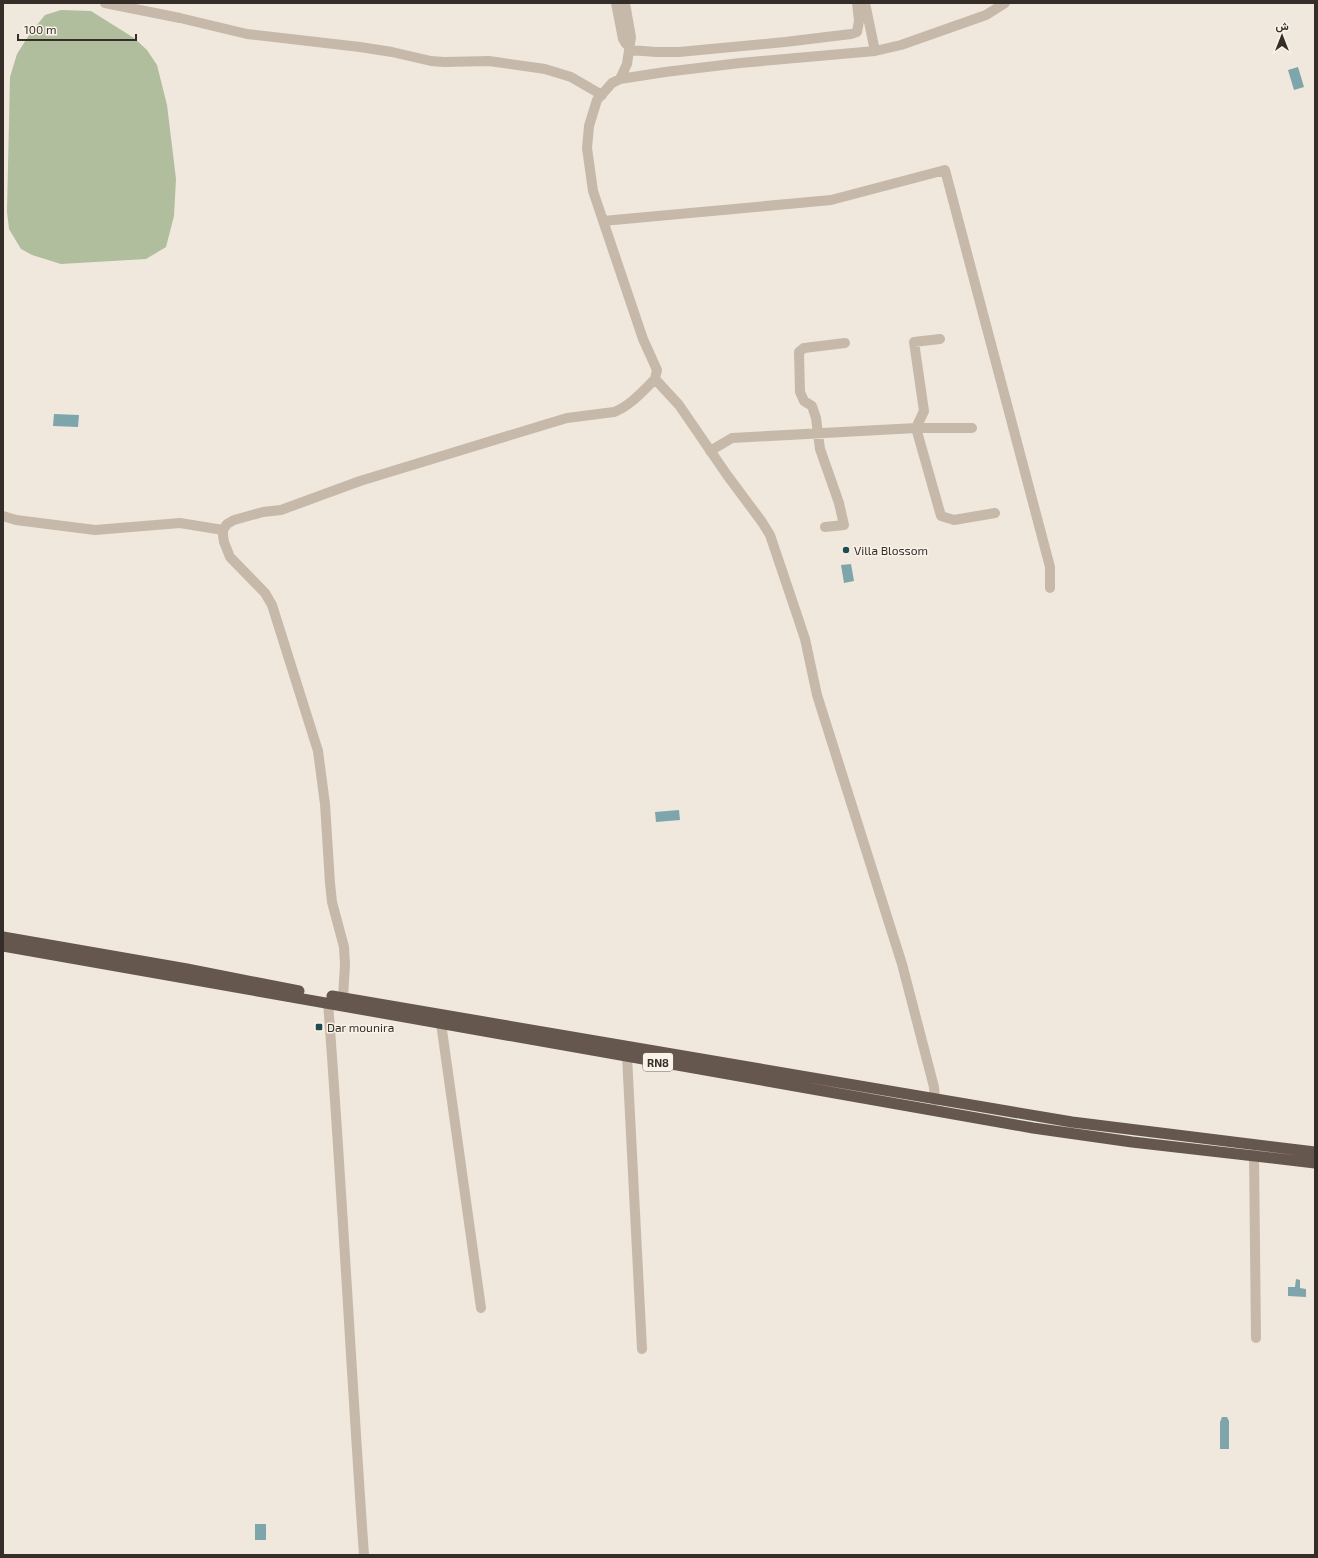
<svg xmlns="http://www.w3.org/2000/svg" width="1318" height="1558" font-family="'Exo 2',Vazirmatn,sans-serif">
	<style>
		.green { fill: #b0be9d }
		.water { fill: #7da5ab }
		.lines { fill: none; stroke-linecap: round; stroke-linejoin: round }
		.minor { stroke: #c7b9a9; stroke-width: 10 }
		.trunk { stroke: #66574e; stroke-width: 11 }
		.poi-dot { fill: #214b53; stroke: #f8f2e8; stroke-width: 1.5 }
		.labels { text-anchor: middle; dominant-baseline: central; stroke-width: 3; stroke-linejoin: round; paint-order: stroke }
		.shield { fill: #f8f2e8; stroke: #706862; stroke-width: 1 }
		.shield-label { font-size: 11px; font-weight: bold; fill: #352d28 }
		.poi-label { font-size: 12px; fill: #352d28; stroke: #f8f2e8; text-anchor: start }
	</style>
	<rect width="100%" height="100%" fill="#f0e8dc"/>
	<path class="green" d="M61,10L91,11L134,38L147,50L157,65L167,105L176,179L174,216L166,247L146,259L61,264L32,255L21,249L9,229L7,212L10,77L17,54L29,35L45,15Z"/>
	<path class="water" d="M1298,67L1304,87L1294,90L1288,70Z
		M54,414L79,415L78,427L53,426Z
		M851,564L854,581L844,583L841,565Z
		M679,810L680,820L656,822L655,812Z
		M1296,1279L1300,1280V1288L1306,1289V1297L1288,1296V1287H1295Z
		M1222,1417H1227L1229,1421V1449H1220V1422Z
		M255,1524H266V1540H255Z"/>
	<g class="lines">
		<path class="minor" d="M105,3L180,18L247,34L360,47L392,52L431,61L444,62L489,61L545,69L571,77L602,95
			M616,3L623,39L626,44L629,45
			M865,3L875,51L901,45L986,15L1005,3
			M630,50L656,52H679L785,42L851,34L857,32L859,21L857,3
			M875,51L740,63L665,72L620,79L612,83L597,100L589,126L587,148L593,191L643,339L657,370L655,379L679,405L727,475L762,522L770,535L796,612L805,639L817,695L902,964L934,1087L935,1100
			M620,79L627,64L631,37L625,3
			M603,221L831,200L945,170L1050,567V588
			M940,339L914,342L924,411L916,428L941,516L954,520L995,513
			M710,451L732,438L916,428H972
			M3,516L16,520L95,530L180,523L223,530
			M825,527L844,525L839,503L820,449L816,418L812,406L804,401L800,392L799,352L804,348L845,343
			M343,997L345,965L344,947L332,902L330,883L325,804L318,751L272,605L265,593L230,557L224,542L223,535V530L227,524L234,520L263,512L281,510L360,481L547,424L567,418L614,412C630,406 643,391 655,379
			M328,1002C342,1186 351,1371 364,1555
			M441,1023L481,1308
			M627,1056L642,1349
			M1254,1155L1256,1338"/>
		<path class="trunk" d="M3,937L187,969L299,991
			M3,946L1033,1128L1132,1142L1315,1163
			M332,996L1072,1122L1315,1152"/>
	</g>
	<g class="poi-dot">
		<circle cx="846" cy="550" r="4"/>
		<rect x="315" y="1023" width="8" height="8" rx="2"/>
	</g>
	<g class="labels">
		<rect class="shield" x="643" y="1053" width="30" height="18" rx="3"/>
		<g class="shield-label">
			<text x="658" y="1062">RN8</text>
		</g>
		<g class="poi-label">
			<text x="854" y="550">Villa Blossom</text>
			<text x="327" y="1027">Dar mounira</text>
		</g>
	</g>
	<rect width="1318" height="1558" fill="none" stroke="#352d28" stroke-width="8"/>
	<g transform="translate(1282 36)" stroke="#f8f2e8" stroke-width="3" paint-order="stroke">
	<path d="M0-3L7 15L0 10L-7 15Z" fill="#352d28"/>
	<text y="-6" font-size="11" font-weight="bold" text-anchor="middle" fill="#352d28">ش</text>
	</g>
	<path d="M18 34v6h118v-6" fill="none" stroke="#352d28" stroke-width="2"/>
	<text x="24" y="34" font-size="12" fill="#352d28" stroke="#f8f2e8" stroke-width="3" paint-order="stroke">100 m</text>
</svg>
